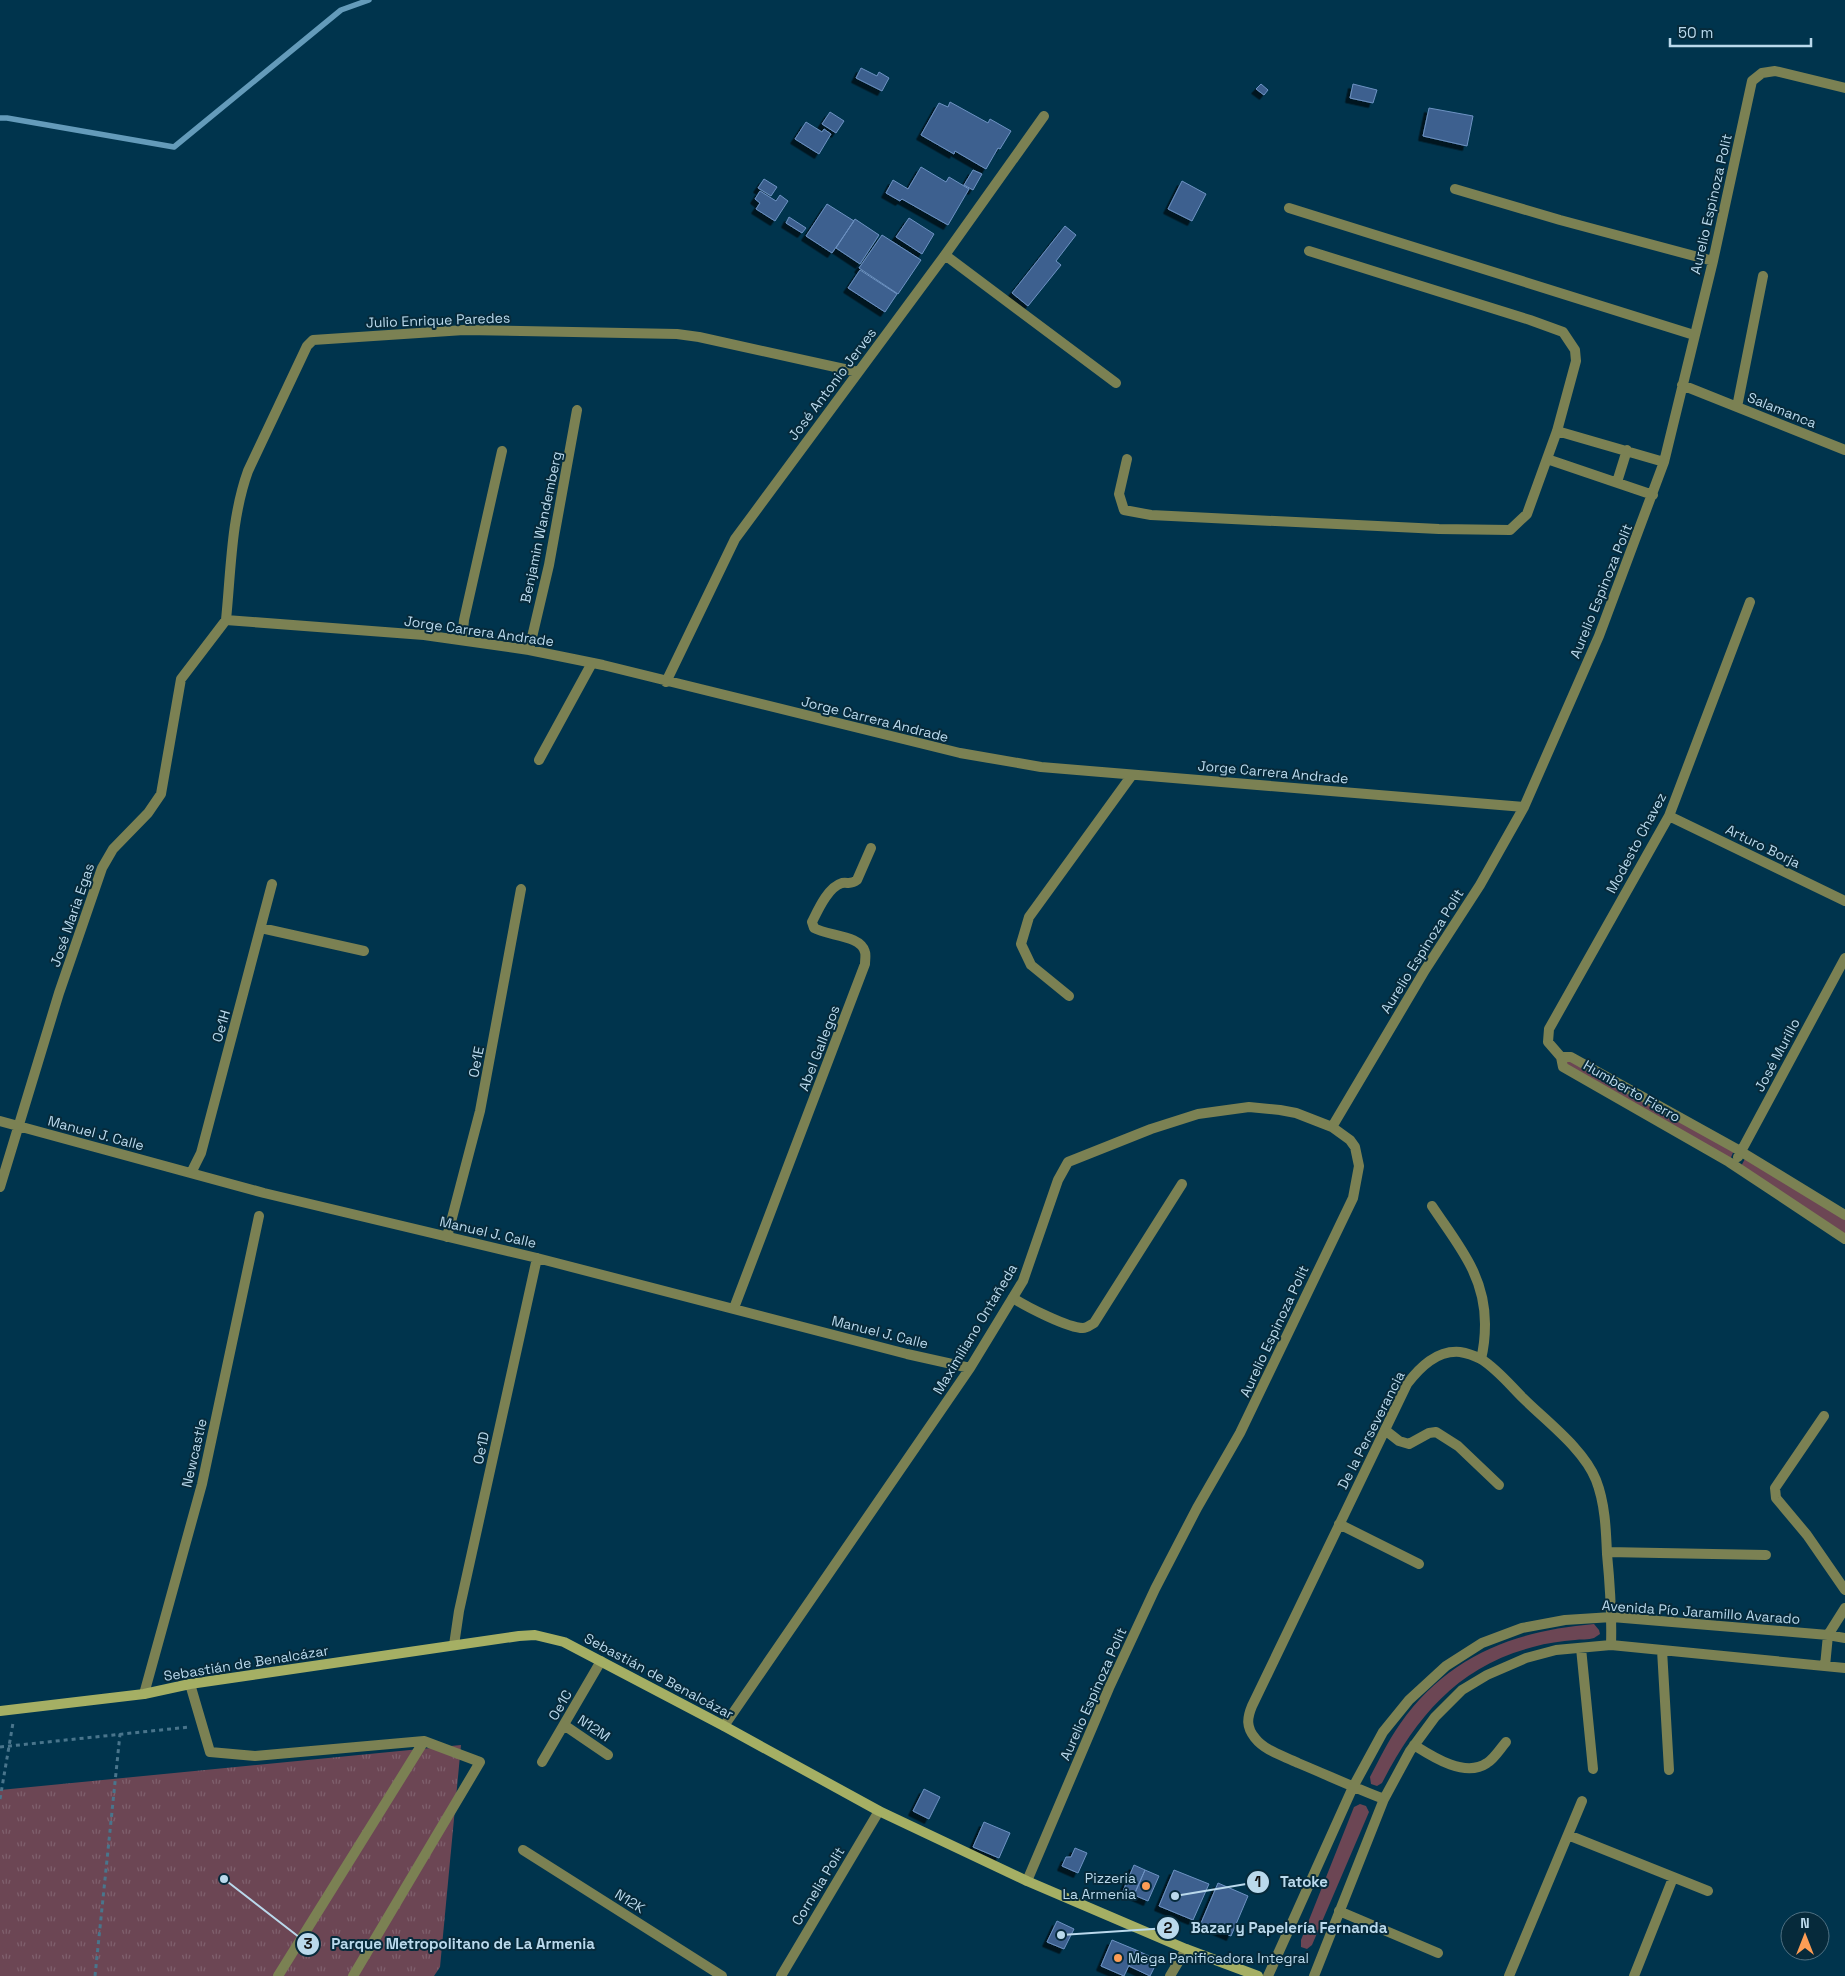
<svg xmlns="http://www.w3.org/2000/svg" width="1845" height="1976" font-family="'Space Grotesk',sans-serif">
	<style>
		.grass { fill: #6c4654 }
		.park { fill: url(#park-tufts) }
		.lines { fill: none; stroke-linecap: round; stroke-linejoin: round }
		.stream { stroke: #649bba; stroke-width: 5.5 }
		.building { fill: #3e618f; stroke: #6d92c3; filter: url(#shadow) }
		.path { stroke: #49758c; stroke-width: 3; stroke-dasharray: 4 4; stroke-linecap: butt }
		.service { stroke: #7b8153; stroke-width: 10 }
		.minor { stroke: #7b8153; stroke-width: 10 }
		.tertiary { stroke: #7b8153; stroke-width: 10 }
		.secondary { stroke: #a5af64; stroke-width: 10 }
		.poi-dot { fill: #fd9d55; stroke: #062a3b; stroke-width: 2 }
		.labels { text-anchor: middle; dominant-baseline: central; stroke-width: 4; stroke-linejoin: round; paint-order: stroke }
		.street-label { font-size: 14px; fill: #bad9ec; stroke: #062a3b }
		.poi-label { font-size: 14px; fill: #bad9ec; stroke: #062a3b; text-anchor: end }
		.leader { fill: none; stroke: #bad9ec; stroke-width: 2 }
		.callout-dot { fill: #bad9ec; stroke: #062a3b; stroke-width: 2 }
		.mark-label { font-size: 15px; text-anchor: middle; font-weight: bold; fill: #111 }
		.callout-label { font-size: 15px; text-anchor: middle; font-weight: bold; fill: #bad9ec; stroke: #062a3b; stroke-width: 4; stroke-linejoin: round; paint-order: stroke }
	</style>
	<defs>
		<pattern id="park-tufts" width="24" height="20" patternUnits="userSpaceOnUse" patternTransform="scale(1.25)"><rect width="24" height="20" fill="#6c4654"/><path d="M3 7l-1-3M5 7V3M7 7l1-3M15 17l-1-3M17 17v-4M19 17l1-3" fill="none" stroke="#7f606d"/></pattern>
		<filter id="shadow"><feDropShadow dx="-4.5" dy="4.5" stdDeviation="0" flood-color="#0009"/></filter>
	</defs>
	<rect width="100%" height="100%" fill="#00344d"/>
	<path class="grass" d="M1571,1057L1735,1148L1729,1162L1563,1067Z
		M1746,1157L1845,1217V1237L1740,1168Z
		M1594,1624L1599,1630L1600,1634C1598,1635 1596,1637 1594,1638C1589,1640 1580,1639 1575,1640C1561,1641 1547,1643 1533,1647C1458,1666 1416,1717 1382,1783L1377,1786L1371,1784L1370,1777C1379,1760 1388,1741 1400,1724C1448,1656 1514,1631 1594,1624Z
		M1360,1804L1366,1806L1369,1812L1312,1945L1307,1949L1301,1947V1940L1354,1807Z"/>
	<path class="park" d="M461,1745L440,1967L434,1976H0V1790Z"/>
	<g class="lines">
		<path class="stream" d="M0,118H7L174,147L341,10L369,0"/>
	</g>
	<path class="building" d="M861,68L877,76L879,72L889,78L882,91L856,78Z
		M1261,84L1268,90L1264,95L1256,89Z
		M1353,84L1377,90L1373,103L1350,98Z
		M950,102L988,123L990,119L1011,131L1000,149L998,148L986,169L955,151L954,154L921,135L939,103L948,107Z
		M1429,108L1473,116L1467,146L1423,136Z
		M830,112L844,121L836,133L822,124Z
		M806,122L822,132L824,129L831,134L819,154L795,139Z
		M921,167L946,182L949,177L969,189L948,225L902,199L900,201L886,193L893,180L908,189Z
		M973,170L982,174L973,190L964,185Z
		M764,179L777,187L771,196L758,188Z
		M1182,181L1206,194L1192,221L1168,209Z
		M760,191L776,201L780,195L788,201L775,221L756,209L760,203L755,199Z
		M827,204L854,221L832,253L806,236Z
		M789,217L806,228L802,233L786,223Z
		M909,218L934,234L922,254L896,237Z
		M855,219L879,235L860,264L836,248Z
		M1065,226L1076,235L1056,261L1061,265L1028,306L1012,293Z
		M882,235L921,260L898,294L859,268Z
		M860,270L897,294L885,312L848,288Z
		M924,1789L940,1797L929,1819L913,1811Z
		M984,1822L1010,1833L999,1858L973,1847Z
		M1075,1848L1087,1853L1078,1873L1062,1866L1066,1857H1071Z
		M1134,1865L1145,1870L1134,1895L1123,1891Z
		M1145,1870L1159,1876L1148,1901L1134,1895Z
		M1174,1870L1209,1884L1193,1920L1159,1906Z
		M1218,1883L1248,1896L1231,1936L1201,1923Z
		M1057,1921L1074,1929L1064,1949L1047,1942Z
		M1112,1940L1136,1950L1124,1976L1101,1966Z
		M1136,1950L1158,1960L1150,1976L1129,1966Z"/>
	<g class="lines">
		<path class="path" d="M0,1747L189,1727
			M0,1799L13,1723
			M95,1976L120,1734"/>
		<path class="service" d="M1289,208L1694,335
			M539,760L592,663
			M1432,1206C1458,1245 1485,1275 1485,1324C1485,1337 1484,1347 1481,1359
			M1013,1298C1027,1307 1068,1328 1083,1328C1087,1328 1090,1325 1094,1323L1182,1184
			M190,1684L210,1752L255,1756L424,1741L480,1762L353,1976
			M278,1976L424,1741"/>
		<path class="minor" d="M1455,189L1560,220L1713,261
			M945,255L1116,383
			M1682,385L1845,450
			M1737,407L1763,276
			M1557,431L1664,462
			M1127,459L1119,494L1124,510L1151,515L1439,529L1510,530L1527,514L1557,431L1576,361L1575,350L1563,332L1530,320L1309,251
			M1547,459L1653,495
			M1617,482L1627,450
			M226,620L424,635L529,650L603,665L960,753L1041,767L1524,807
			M226,620C231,571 231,518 248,471L307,346L313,340L464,330L677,334L699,337L858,372
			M462,639L464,620L502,451
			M529,650L549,565L577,410
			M666,682L735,539L945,255L1044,116
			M1669,816L1845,901
			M261,928L364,951
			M1069,996L1031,965L1021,944L1029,917L1132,775
			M1561,1057L1548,1042L1549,1029L1669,816L1750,602
			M1561,1057L1563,1067L1729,1162L1845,1239
			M1561,1057H1571L1735,1148L1845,1215
			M0,1121L264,1193L537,1258L907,1354L970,1368
			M1332,1127L1425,970L1480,885L1524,807L1599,636L1664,462L1713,261L1752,81L1762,73L1775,71L1845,88
			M1738,1157L1845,958
			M191,1173L201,1153L272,884
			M0,1187L59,993L102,868L113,849L148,813L161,794L181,679L226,620
			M447,1237L480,1111L521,889
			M734,1308L865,964C865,960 866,955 865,952C861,935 828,936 814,928L812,922C818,910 828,887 842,883C848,882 851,885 857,880L871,848
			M1824,1416L1775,1488L1776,1498L1807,1535L1845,1590
			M1385,1430L1399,1441L1409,1444L1429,1433L1436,1432L1458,1446L1499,1485
			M1339,1524L1419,1564
			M1607,1552L1766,1555
			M454,1645L459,1611L537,1258
			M1581,1648L1593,1769
			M1662,1650L1669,1770
			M1825,1666L1828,1635L1845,1608
			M144,1694L202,1484L259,1216
			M564,1725L608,1755
			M724,1726L970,1368L1023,1281L1058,1180L1068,1162L1151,1129L1198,1114L1249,1107L1280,1110L1296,1113L1332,1127L1350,1140L1355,1147L1359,1166L1353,1198L1240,1433L1197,1508L1155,1589L1109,1688L1027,1881
			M1414,1745C1433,1757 1465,1778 1487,1763C1494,1759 1500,1749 1506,1742
			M542,1762L601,1661
			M1384,1799C1355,1788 1327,1775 1298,1763C1284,1756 1265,1751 1255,1738C1246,1727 1247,1718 1252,1706L1407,1384C1420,1367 1437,1350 1460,1352C1467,1353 1475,1356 1481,1359C1497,1369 1510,1385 1523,1398C1546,1421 1584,1449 1596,1480C1605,1503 1606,1529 1607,1554C1610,1585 1612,1615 1611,1645
			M1568,1835L1708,1891
			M523,1850L722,1976
			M1339,1911L1438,1953
			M781,1976L879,1811
			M1268,1976L1353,1787L1383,1732L1409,1700L1446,1666L1482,1643L1522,1628L1565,1620L1612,1617L1828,1635L1845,1638
			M1314,1976L1384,1799L1410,1751L1435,1717L1462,1690L1487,1675L1526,1658L1556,1650L1611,1645L1845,1668
			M1509,1976L1582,1801
			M1634,1976L1673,1878"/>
		<path class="tertiary" d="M1170,1976L1186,1949"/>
		<path class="secondary" d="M0,1711L144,1694L190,1684L519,1636L535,1635L564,1642L724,1726L879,1811L1027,1881L1186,1949L1258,1976"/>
	</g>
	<g class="poi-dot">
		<circle cx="1146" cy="1886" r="5"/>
		<circle cx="1118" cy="1958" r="5"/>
	</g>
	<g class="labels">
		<g class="street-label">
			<text transform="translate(1711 204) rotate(-77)">Aurelio Espinoza Polit</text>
			<text transform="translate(438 320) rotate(-2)">Julio Enrique Paredes</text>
			<text transform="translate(832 384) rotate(-53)">José Antonio Jerves</text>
			<text transform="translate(1782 410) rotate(22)">Salamanca</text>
			<text transform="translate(541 527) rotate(-78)">Benjamin Wandemberg</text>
			<text transform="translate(1601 591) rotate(-68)">Aurelio Espinoza Polit</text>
			<text transform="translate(479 631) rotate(8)">Jorge Carrera Andrade</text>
			<text transform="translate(875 719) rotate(14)">Jorge Carrera Andrade</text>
			<text transform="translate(1273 772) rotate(5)">Jorge Carrera Andrade</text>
			<text transform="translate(1636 843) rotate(-62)">Modesto Chavez</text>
			<text transform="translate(1763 846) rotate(26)">Arturo Borja</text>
			<text transform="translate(72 915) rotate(-71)">José Maria Egas</text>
			<text transform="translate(1422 951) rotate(-58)">Aurelio Espinoza Polit</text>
			<text transform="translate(221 1026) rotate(-74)">Oe1H</text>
			<text transform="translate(819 1048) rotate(-69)">Abel Gallegos</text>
			<text transform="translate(1777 1055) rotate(-62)">José Murillo</text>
			<text transform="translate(476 1062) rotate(-79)">Oe1E</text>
			<text transform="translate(1632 1091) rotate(30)">Humberto Fierro</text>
			<text transform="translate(96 1133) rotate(15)">Manuel J. Calle</text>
			<text transform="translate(488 1232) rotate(13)">Manuel J. Calle</text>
			<text transform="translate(975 1329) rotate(-59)">Maximiliano Ontañeda</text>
			<text transform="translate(1274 1331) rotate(-65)">Aurelio Espinoza Polit</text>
			<text transform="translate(880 1332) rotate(14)">Manuel J. Calle</text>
			<text transform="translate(1371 1430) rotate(-63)">De la Perseverancia</text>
			<text transform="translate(481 1448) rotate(-78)">Oe1D</text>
			<text transform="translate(194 1453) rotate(-77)">Newcastle</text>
			<text transform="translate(1701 1612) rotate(4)">Avenida Pío Jaramillo Avarado</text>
			<text transform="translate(246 1663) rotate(-9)">Sebastián de Benalcázar</text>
			<text transform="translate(659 1676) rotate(28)">Sebastián de Benalcázar</text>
			<text transform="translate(1093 1694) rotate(-66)">Aurelio Espinoza Polit</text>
			<text transform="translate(560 1705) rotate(-60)">Oe1C</text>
			<text transform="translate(594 1728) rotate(34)">N12M</text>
			<text transform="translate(818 1886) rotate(-59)">Cornelia Polit</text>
			<text transform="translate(630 1901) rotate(32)">N12K</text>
		</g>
		<g class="poi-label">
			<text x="1136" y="1878">Pizzeria<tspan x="1136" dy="16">La Armenia</tspan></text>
			<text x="1128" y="1958" text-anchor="start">Mega Panificadora Integral</text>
		</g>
	</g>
	<path class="leader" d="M1175 1896L1258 1882M1061 1935L1168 1928M224 1879L308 1944"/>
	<g class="callout-dot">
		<circle cx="1175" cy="1896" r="5"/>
		<circle cx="1061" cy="1935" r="5"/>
		<circle cx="224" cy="1879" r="5"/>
		<circle cx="1258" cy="1882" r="12"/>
		<circle cx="1168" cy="1928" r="12"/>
		<circle cx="308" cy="1944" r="12"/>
	</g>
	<g class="mark-label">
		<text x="1258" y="1887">1</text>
		<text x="1168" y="1933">2</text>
		<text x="308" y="1949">3</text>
	</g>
	<g class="callout-label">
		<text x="1304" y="1887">Tatoke</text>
		<text x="1289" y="1933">Bazar y Papelería Fernanda</text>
		<text x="463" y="1949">Parque Metropolitano de La Armenia</text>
	</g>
	<g transform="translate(1805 1936)"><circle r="24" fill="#062a3b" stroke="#4e7082"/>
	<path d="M0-4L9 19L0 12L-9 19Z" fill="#fd9d55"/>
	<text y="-8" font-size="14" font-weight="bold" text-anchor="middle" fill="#bad9ec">N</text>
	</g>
	<path d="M1670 38v8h141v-8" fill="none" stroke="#bad9ec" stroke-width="2.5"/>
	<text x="1678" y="38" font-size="15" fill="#bad9ec" stroke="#062a3b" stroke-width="4" paint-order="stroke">50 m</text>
</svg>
